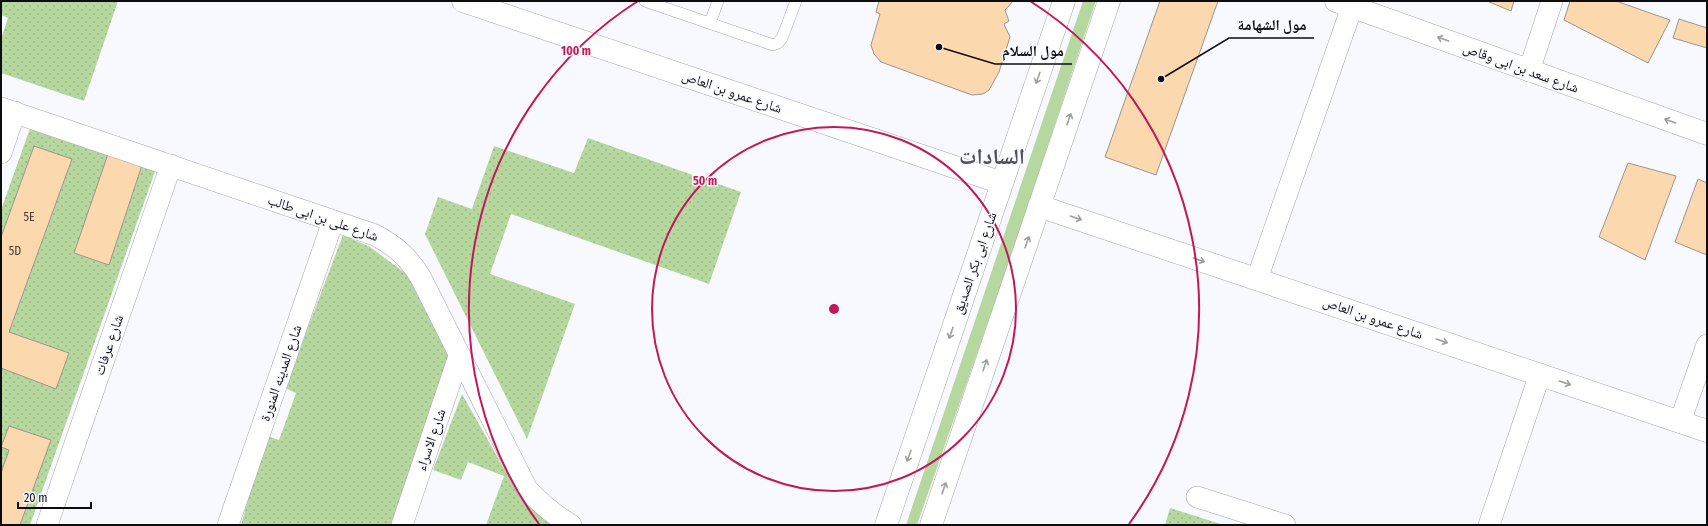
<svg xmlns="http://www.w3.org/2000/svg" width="1708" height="526" font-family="'Fira Sans Condensed','Noto Naskh Arabic',sans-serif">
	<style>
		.park { fill: url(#park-dots) }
		.garden { fill: #b6d89f }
		.building { fill: #fcd8ae; stroke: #9a958f }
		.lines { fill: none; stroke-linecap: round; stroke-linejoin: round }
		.lane-casing { stroke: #a6a7ae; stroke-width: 12 }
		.street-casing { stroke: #a6a7ae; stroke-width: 22 }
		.secondary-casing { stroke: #a6a7ae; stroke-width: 23 }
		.lane { stroke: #fff; stroke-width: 11 }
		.street { stroke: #fff; stroke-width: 21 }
		.secondary { stroke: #fff; stroke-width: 22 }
		.oneway { stroke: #9e9e9f }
		.ring { fill: none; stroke: #c2185b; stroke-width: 2 }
		.labels { text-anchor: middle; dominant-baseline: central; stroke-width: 3; stroke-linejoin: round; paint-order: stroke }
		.number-label { font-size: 12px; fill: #494038 }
		.street-label { font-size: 14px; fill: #0d0d10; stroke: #f8f9fe }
		.town-label { font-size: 22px; font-weight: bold; fill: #515158; stroke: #f8f9fe }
		.centre { fill: #c2185b; stroke: #f8f9fe; stroke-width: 2 }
		.ring-label { font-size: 12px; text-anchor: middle; font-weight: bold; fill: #c2185b; stroke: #f8f9fe; stroke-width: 3; stroke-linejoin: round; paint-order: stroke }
		.leader { fill: none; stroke: #0d0d10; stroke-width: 1.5 }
		.callout-dot { fill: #0d0d10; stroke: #f8f9fe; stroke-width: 1.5 }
		.callout-label { font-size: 15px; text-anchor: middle; font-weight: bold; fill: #0d0d10; stroke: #f8f9fe; stroke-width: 3; stroke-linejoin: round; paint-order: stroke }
	</style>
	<defs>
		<pattern id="park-dots" width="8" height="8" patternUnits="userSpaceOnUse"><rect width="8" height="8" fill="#b6d89f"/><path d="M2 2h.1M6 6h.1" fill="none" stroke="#9bb888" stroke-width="1.8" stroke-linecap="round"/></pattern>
	</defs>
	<rect width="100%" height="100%" fill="#f8f9fe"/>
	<path class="park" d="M1,1H118L84,101L1,73V39L8,18L1,15Z
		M33,120L158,163L30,525H1V210Z
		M588,138L741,192L709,284L511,214L490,274L575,304L527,439L425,234L438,197L472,209L494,146L574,173Z
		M343,235L370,247L409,276L450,358L394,525H241L254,478L267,436L279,440L296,393L285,388Z
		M462,394L520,497L561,525H486L504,476L468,462L461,480L433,470Z
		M1170,508L1224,525H1165Z"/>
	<path class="garden" d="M1083,1H1096L1007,268L917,525H906Z"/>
	<path class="building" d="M879,1H1013L1005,10L1009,21L1004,24L1010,37L999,72L989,90L983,94L972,95L881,62L874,54L871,45L880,14L876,12Z
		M1160,1H1218L1156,175L1105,157Z
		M1487,1H1514L1511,11Z
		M1570,1H1616L1670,20L1648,63L1564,20Z
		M1679,19L1707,28V48L1673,38Z
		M34,146L72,159L9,332L69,353L56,389L1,368V237Z
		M109,151L143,162L109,265L74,253Z
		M1628,163L1676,176L1645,260L1599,237Z
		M1698,179L1707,183V255L1675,242Z
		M9,426L51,440L20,525H1V473L9,450L1,447Z"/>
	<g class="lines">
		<g class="lane-casing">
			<path id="lane" d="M645,1L773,45L778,43L782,38L796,1
				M710,23L718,1"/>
		</g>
		<g class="street-casing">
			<path id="street" d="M1529,71L1552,1
				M1,108L375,235C396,246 409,258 421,278L527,489C540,503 554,515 571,525
				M1,153L15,112
				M1257,279L1352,7
				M1680,422L1707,345
				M1197,497L1285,525
				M47,525L171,165
				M228,525L333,221
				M402,525L459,356
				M1489,525L1540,374"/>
		</g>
		<g class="secondary-casing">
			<path id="secondary" d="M463,1L1002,183
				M1336,1L1707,134
				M1039,206L1707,431
				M886,525L1064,1
				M931,525L1109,1"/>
		</g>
		<use href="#lane" class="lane"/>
		<use href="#street" class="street"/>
		<use href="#secondary" class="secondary"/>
	</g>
	<defs><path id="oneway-shaft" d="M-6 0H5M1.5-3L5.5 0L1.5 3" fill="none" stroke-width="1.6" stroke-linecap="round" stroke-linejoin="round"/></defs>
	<g class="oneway">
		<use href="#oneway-shaft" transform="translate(1443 39) rotate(-160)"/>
		<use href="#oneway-shaft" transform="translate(1038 78) rotate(109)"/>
		<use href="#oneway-shaft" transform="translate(1069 119) rotate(-71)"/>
		<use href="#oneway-shaft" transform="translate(1670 121) rotate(-160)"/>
		<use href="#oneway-shaft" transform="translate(1076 218) rotate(19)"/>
		<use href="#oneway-shaft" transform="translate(1027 242) rotate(-71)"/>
		<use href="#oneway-shaft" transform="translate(1199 260) rotate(19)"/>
		<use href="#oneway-shaft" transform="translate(951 333) rotate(109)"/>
		<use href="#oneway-shaft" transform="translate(1442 341) rotate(19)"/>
		<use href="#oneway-shaft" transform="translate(985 365) rotate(-71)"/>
		<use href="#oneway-shaft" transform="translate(1565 383) rotate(19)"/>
		<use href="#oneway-shaft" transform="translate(909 456) rotate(109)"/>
		<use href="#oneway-shaft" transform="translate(944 488) rotate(-71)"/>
	</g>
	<g class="ring">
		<circle cx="834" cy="309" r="182"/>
		<path d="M539 524A365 365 0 0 1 638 1M1030 1A365 365 0 0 1 1129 524"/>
	</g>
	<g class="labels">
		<g class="number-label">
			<text x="29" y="217">5E</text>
			<text x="15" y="251">5D</text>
		</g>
		<g class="street-label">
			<text transform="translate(1521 68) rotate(20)">شارع سعد بن ابى وقاص</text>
			<text transform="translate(732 92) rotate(19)">شارع عمرو بن العاص</text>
			<text transform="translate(323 218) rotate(19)">شارع على بن ابى طالب</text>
			<text transform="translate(975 263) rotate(-71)">شارع ابى بكر الصديق</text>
			<text transform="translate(1373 318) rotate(19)">شارع عمرو بن العاص</text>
			<text transform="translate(109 345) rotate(-71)">شارع عرفات</text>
			<text transform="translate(281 373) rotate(-71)">شارع المدينه المنورة</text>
			<text transform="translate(431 440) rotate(-71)">شارع الاسراء</text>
		</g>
		<g class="town-label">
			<text x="992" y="156">السادات</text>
		</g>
	</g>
	<circle cx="834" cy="309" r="6" class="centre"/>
	<g class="ring-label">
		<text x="576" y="55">100 m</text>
		<text x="705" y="185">50 m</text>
	</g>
	<path class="leader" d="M1161 79L1229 38H1314M939 47L995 64H1072"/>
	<g class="callout-dot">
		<circle cx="1161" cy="79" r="4"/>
		<circle cx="939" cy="47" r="4"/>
	</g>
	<g class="callout-label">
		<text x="1272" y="30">مول الشهامة</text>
		<text x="1033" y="56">مول السلام</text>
	</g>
	<rect width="1708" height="526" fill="none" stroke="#0d0d10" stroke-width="4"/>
	<path d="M18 502v6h73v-6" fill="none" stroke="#0d0d10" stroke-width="2"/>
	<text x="24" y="502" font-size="12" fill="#0d0d10" stroke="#f8f9fe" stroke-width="3" paint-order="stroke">20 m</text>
</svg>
